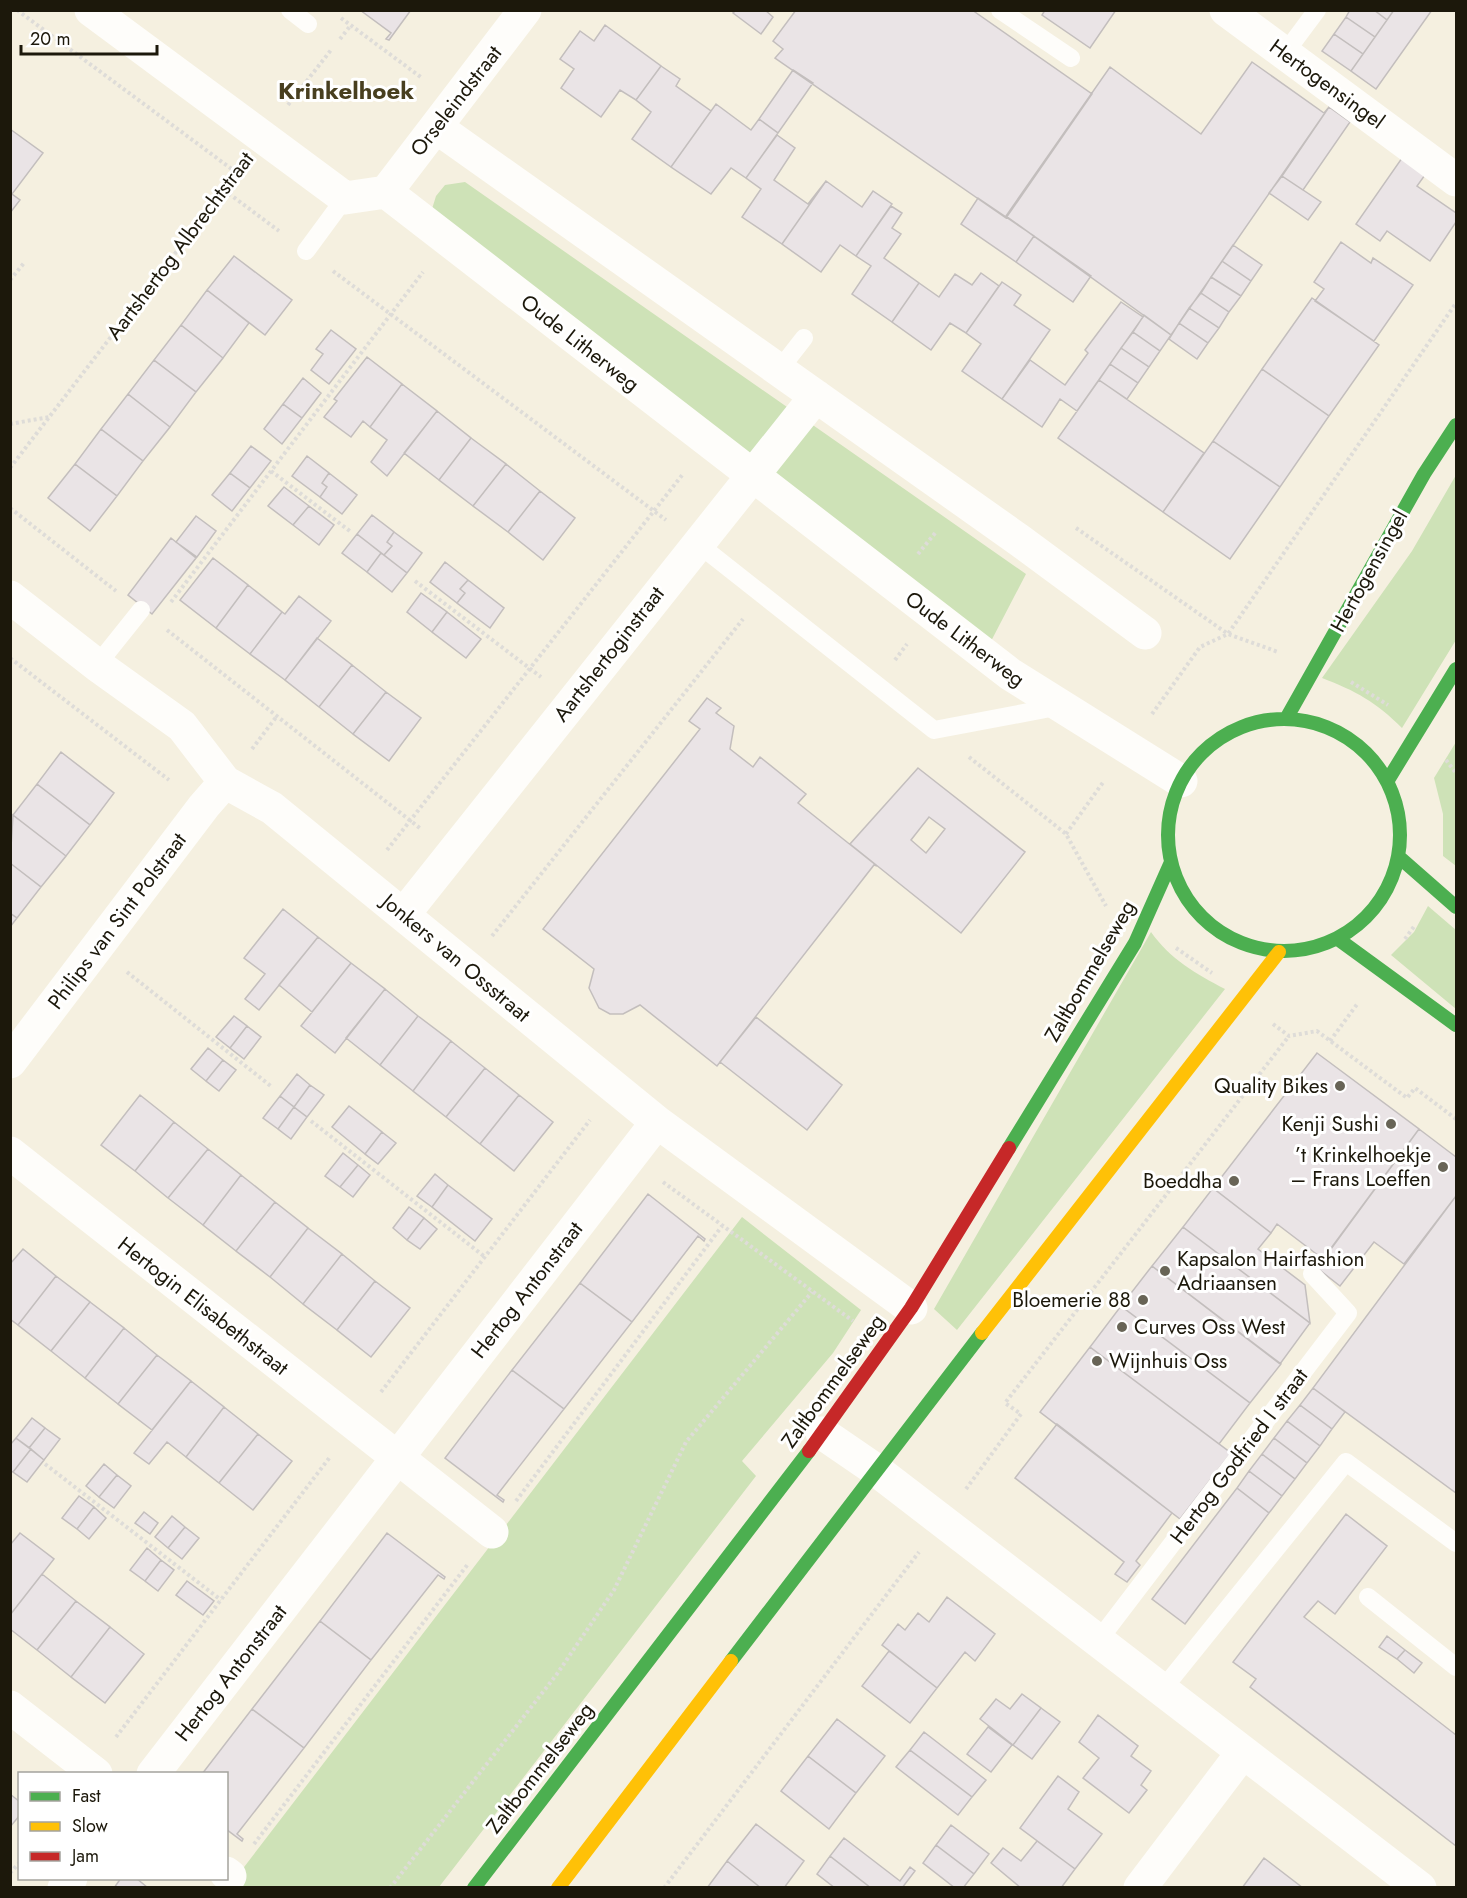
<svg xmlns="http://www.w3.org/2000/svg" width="1467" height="1898" font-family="Jost,sans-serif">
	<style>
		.green { fill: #cee2b7 }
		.building { fill: #eae4e6; stroke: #c3bebd; stroke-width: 1.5; fill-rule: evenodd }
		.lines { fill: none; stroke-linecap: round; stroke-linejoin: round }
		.path { stroke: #dedcd8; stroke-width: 4; stroke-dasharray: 3 3; stroke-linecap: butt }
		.lane { stroke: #fefdfa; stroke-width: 18 }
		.street { stroke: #fefdfa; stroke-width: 33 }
		.fast { stroke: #4caf50; stroke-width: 14 }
		.slow { stroke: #ffc107; stroke-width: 14 }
		.jam { stroke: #c62828; stroke-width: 14 }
		.poi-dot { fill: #686456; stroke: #fff; stroke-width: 2 }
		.labels { text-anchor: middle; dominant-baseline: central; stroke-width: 6; stroke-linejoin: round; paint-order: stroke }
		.street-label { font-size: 21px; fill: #1c180b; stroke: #fff }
		.poi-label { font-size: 21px; fill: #1c180b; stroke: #fff; text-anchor: end }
		.quarter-label { font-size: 24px; font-weight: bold; fill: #483f1f; stroke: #fff }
	</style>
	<rect width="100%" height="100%" fill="#f5f0e0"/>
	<path class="green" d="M465,182L1026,574L988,647L432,209L436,196L445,185Z
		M1456,475V640L1402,728C1376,702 1356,691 1322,678L1412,551Z
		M1456,742V866L1443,856V814L1434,778Z
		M1428,906L1456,930V1009L1391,955L1414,932Z
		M1151,932C1170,959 1196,974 1225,989L957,1330L934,1309Z
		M742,1217L861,1310L833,1353L742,1461L756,1476L439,1887L228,1888Z"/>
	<path class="building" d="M360,10H411L389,40L386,39L391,33Z
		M736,10H765L773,17L761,34L733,13Z
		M796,10H972L1092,94L1006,218L775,58L783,49L773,41Z
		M1045,10H1116L1090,48L1042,15Z
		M1350,10H1374L1387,20L1375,37L1346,17Z
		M1374,10H1394L1387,20Z
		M1394,10H1432L1376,89L1351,71Z
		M1346,17L1375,37L1363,54L1334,34Z
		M605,25L661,66L636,100L620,90L601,117L561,88L574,69L560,59L580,31L594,41Z
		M1334,34L1363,54L1351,71L1322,51Z
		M1252,62L1324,113L1329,107L1171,335L1006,216L1110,67L1201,134Z
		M661,66L680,79L676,86L711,111L671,167L632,139L651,112L636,100Z
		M793,70L813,83L778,133L759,119Z
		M716,104L751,130L759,119L778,133L746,178L731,168L711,194L671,167Z
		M1329,107L1350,122L1303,190L1282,176Z
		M10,129L43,153L12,194L20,200L10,213Z
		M777,135L795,148L774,180L808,204L826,181L782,244L742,217L761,189L746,178Z
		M1402,158L1425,175L1417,186L1456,213V222L1430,261L1387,231L1380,241L1356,224Z
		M1282,176L1321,202L1308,220L1269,193Z
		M826,181L862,207L873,191L892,204L856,256L840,245L821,272L782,244Z
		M978,198L1034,236L1016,262L961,224Z
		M891,206L902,213L892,228L901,234L884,258L919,283L892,322L852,294L871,266L856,256Z
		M1034,236L1091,276L1073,302L1016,262Z
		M1341,242L1371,263L1373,258L1413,285L1374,341L1315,301L1324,289L1314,282Z
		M1233,245L1262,265L1251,281L1222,261Z
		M234,256L292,300L265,335L207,290Z
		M1222,261L1251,281L1241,296L1211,277Z
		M981,273L999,286L966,333L950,323L931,350L892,322L919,283L939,297L955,274L972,285Z
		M1211,277L1241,296L1229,312L1201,293Z
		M1002,282L1021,295L1014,305L1050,330L1002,399L962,371L981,344L966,333Z
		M207,290L249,323L223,358L181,325Z
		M1201,293L1229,312L1219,328L1189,308Z
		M1312,298L1379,345L1329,416L1262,369Z
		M1121,302L1143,317L1077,411L1060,399L1042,427L1002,399L1030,360L1065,385L1088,353L1085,350Z
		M1189,308L1219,328L1208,343L1179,323Z
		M1144,315L1171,335L1160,351L1133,332Z
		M1179,323L1208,343L1197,359L1169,339Z
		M181,325L223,358L196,392L154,360Z
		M331,330L356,349L329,384L311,370L323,354L316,349Z
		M1133,332L1160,351L1149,367L1121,348Z
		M1121,348L1149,367L1138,383L1110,364Z
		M367,357L402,384L370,427L363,421L351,437L324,417L337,401L334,399Z
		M154,360L196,392L170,427L128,394Z
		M1110,364L1138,383L1127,399L1099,380Z
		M1262,369L1329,416L1280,487L1213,441Z
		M303,378L321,393L302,418L283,404Z
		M1099,380L1204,453L1163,512L1058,438Z
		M402,384L437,411L387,476L371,462L387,440L370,427Z
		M128,394L170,427L143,461L101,429Z
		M283,404L302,418L282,444L264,429Z
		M437,411L471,438L439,480L404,453Z
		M101,429L143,461L117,496L75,464Z
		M471,438L506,464L473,506L439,480Z
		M1213,441L1280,487L1230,559L1163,512Z
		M251,446L271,461L250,488L230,473Z
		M307,456L329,473L322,483L327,487L320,497L292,476Z
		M75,464L117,496L90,531L48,498Z
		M506,464L540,491L508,532L473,506Z
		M230,473L250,488L232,511L212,495Z
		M329,473L357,495L342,514L320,497L327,487L322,483Z
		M284,487L309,506L293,525L268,506Z
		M540,491L575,518L543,560L508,532Z
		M309,506L334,525L319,545L293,525Z
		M372,515L394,532L387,542L392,546L384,555L357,534Z
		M196,516L216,531L197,557L176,542Z
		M394,532L422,553L407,573L384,555L392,546L387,542Z
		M357,534L381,553L367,572L342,553Z
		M171,538L196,558L152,614L128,595Z
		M381,553L407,573L392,592L367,572Z
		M213,558L248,585L216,628L180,600Z
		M445,562L468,580L460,589L465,593L457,603L430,582Z
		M468,580L504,608L490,628L457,603L465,593L460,589Z
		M248,585L282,612L250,654L216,628Z
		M421,593L447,612L432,632L407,612Z
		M299,596L331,621L285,680L250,654L282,612L285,614Z
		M447,612L481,639L466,658L432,632Z
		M317,638L352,665L319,707L285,680Z
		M352,665L386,692L353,734L319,707Z
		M386,692L421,718L389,761L353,734Z
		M707,698L721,708L716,713L734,726L730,749L753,767L760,757L806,794L798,803L877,866L874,865L717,1066L640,1005L623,1014H610L599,1008L589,988L594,969L543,929L700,729L689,721Z
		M61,752L114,793L90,825L37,784Z
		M918,768L1025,852L961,933L850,844ZM929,817L945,829L926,853L911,840Z
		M37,784L90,825L66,856L13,815Z
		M13,815L66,856L41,887L10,863Z
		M10,863L41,887L17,918L10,913Z
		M283,909L318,937L259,1010L245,999L265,974L244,958Z
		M10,913L17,918L10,927Z
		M318,937L351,963L312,1012L279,985Z
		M351,963L385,989L335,1053L301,1026Z
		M385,989L418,1016L380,1065L346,1038Z
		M234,1016L247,1026L230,1048L216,1037Z
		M418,1016L451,1041L413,1091L380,1065Z
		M756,1017L842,1085L807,1130L720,1062Z
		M247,1026L261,1037L244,1059L230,1048Z
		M451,1041L485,1068L446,1117L413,1091Z
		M208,1048L223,1060L206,1081L191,1069Z
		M1317,1053L1419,1129L1323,1259L1277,1224L1271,1233L1213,1188Z
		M223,1060L236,1070L219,1091L206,1081Z
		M485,1068L519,1095L480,1144L446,1117Z
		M297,1074L310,1085L294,1107L280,1096Z
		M310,1085L324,1095L307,1117L294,1107Z
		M140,1095L174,1122L135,1171L101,1145Z
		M519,1095L553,1122L514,1171L480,1144Z
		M280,1096L294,1107L278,1129L263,1118Z
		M349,1106L382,1132L365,1154L332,1127Z
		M294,1107L307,1117L291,1139L278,1129Z
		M174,1122L208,1149L168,1198L135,1171Z
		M1419,1129L1456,1157V1196L1404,1264L1374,1242L1340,1286L1317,1268Z
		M382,1132L396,1143L378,1164L365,1154Z
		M208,1149L241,1175L203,1225L168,1198Z
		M343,1153L358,1165L340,1187L325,1176Z
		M358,1165L370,1175L353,1197L340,1187Z
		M435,1174L448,1185L432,1207L417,1196Z
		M241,1175L275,1202L236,1251L203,1225Z
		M448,1185L492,1219L475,1241L432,1207Z
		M1213,1188L1271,1233L1258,1249L1305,1285L1310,1323L1183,1227Z
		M648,1194L705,1239L704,1241L698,1236L632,1322L580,1283Z
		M1456,1196V1493L1313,1388Z
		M275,1202L308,1228L270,1277L236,1251Z
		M409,1207L424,1218L407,1240L393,1228Z
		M424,1218L437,1229L420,1249L407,1240Z
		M1183,1227L1310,1323L1280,1364L1152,1266Z
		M308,1228L342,1254L303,1304L270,1277Z
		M23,1249L56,1276L18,1325L10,1319V1264Z
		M342,1254L375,1281L337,1330L303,1304Z
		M1152,1266L1281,1364L1250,1403L1121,1306Z
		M56,1276L90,1302L51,1351L18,1325Z
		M375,1281L410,1308L371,1357L337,1330Z
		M580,1283L632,1322L564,1409L512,1370Z
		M90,1302L124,1328L85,1378L51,1351Z
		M1121,1306L1250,1403L1219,1444L1090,1347Z
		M124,1328L157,1355L118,1404L85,1378Z
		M1090,1347L1231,1453L1180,1519L1040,1412Z
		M157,1355L191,1381L152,1430L118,1404Z
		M512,1370L564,1409L497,1495L504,1500L503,1502L445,1458Z
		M191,1381L224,1407L186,1457L167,1442L149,1464L134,1453Z
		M1313,1388L1345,1412L1332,1429L1300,1405Z
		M1300,1405L1332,1429L1320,1446L1287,1421Z
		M224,1407L258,1434L219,1483L186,1457Z
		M32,1418L45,1428L29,1448L16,1438Z
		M1287,1421L1320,1446L1307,1463L1274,1438Z
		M1057,1424L1172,1513L1136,1561L1140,1565L1127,1582L1115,1574L1124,1562L1015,1478Z
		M45,1428L60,1439L44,1460L29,1448Z
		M258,1434L292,1461L253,1510L219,1483Z
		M16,1438L31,1449L13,1472L10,1470V1445Z
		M1274,1438L1307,1463L1295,1479L1262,1454Z
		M31,1449L44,1460L27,1482L13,1472Z
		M1262,1454L1295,1479L1282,1496L1249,1471Z
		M104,1464L117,1475L99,1497L86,1486Z
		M1249,1471L1282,1496L1269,1513L1237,1488Z
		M117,1475L131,1486L114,1508L99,1497Z
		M1237,1488L1269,1513L1185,1624L1152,1599Z
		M79,1496L94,1507L77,1529L62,1518Z
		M94,1507L106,1518L89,1539L77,1529Z
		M144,1512L158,1523L150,1534L135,1523Z
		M1346,1514L1387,1546L1335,1614L1318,1601L1304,1617L1456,1735V1846L1250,1687L1256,1679L1233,1662Z
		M172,1516L185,1527L168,1548L155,1537Z
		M185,1527L199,1538L182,1559L168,1548Z
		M20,1533L54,1559L10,1615V1545Z
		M387,1533L445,1577L444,1579L438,1575L371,1660L320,1621Z
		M147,1548L161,1560L145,1581L130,1570Z
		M161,1560L174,1570L158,1591L145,1581Z
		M42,1574L76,1601L37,1650L10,1629V1615Z
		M187,1581L214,1601L203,1615L176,1595Z
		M947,1597L995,1634L975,1661L965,1652L937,1688L882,1645L898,1624L905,1630L918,1613L929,1622Z
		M76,1601L110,1627L71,1677L37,1650Z
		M320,1621L371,1660L304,1748L252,1709Z
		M110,1627L144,1654L105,1703L71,1677Z
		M1387,1636L1405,1650L1397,1659L1379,1647Z
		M1405,1650L1422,1663L1414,1673L1397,1659Z
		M889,1651L937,1688L910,1723L862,1686Z
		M1022,1694L1041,1708L1013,1745L980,1719L996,1699L1010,1709Z
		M1041,1708L1060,1722L1032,1759L1013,1745Z
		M252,1709L304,1748L237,1834L243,1839L242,1841L226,1829V1774H202Z
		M1098,1715L1138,1746L1131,1756L1151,1771L1141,1785L1147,1790L1129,1813L1083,1778L1099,1758L1079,1742Z
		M837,1719L885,1756L856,1793L808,1756Z
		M988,1727L1012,1745L991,1772L967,1754Z
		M924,1732L986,1780L972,1797L910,1750Z
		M910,1750L972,1797L958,1815L896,1767Z
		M808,1756L856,1793L829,1829L781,1791Z
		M1058,1776L1079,1792L1068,1809L1102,1834L1075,1869L1020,1828Z
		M10,1794L20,1802V1815L10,1827Z
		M756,1824L804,1861L784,1888H761L727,1861Z
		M951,1825L989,1854L974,1874L936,1845Z
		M844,1838L900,1881L910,1867L915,1871L902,1888H871L830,1856Z
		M1037,1841L1075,1869L1061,1888H1021L991,1863L1003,1848L1021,1861Z
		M936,1845L974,1874L963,1888H955L923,1863Z
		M830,1856L871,1888H835L817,1874Z
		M1264,1858L1303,1888H1242Z
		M727,1861L761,1888H707Z
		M121,1878H136L148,1888H114Z"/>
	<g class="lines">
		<path class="path" d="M17,10L237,173
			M341,18L422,78
			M340,39L351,25
			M288,105L331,50
			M224,190L279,231
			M333,271L666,520
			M10,280L24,263
			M10,424L49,417
			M10,468L240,169
			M271,471L351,532
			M10,508L116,591
			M1076,528L1228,634L1278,652
			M918,554L936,532
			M415,581L541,677
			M171,602L423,272
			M167,630L421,829
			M10,658L169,780
			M895,660L907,644
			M1351,682L1388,705
			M1152,714L1200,647L1228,634L1456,303
			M252,749L277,716
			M969,757L1066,834L1106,906
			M1446,760L1456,773
			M1066,834L1104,781
			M387,850L683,474
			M492,936L743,619
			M1405,939L1415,925
			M1176,948L1212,973
			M127,972L272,1087
			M1273,1024L1289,1036L1317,1031L1407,1098L1415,1088L1456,1119
			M1330,1041L1358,1003
			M311,1121L485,1257
			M663,1182L853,1321
			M381,1392L590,1120
			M45,1464L221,1600
			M966,1489L1021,1414L1005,1403L1289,1036
			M516,1501L722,1226
			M116,1737L330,1457
			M254,1844L468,1564
			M10,1873L20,1862
			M390,1888L557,1674L614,1590L686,1442L812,1292
			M664,1888L919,1552"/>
		<path class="lane" d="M290,10L308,24
			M1000,10L1071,58
			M1285,53L1317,10
			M306,251L345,198
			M779,370L804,338
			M697,543L934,730L1061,706
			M97,665L141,610
			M1368,1597L1456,1667
			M1098,1641L1348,1313L1312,1274
			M1162,1690L1346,1462L1456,1543"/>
		<path class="street" d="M91,10L345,198L386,192L1010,674L1181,781
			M1226,10L1456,180
			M436,127L1019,540L1145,633
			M386,192L525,10
			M10,597L97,665L182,726L225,782L272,808L657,1122L911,1308
			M404,914L816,396
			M10,1062L204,806L225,782
			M10,1153L492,1532
			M822,1433L876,1470L1420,1888
			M10,1707L96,1774
			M153,1774L657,1122
			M226,1873L230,1876
			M64,1888L71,1878
			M1140,1888L1243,1752"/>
		<path class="fast" d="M1168 835a116 116 0 1 1 232 0a116 116 0 1 1-232 0Z
			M1286,719L1424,474L1456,425
			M1388,780L1456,669
			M1399,857L1456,907
			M1338,939L1456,1025
			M1009,1148L1135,943L1171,862
			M731,1661L982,1333
			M474,1888L809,1451"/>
		<path class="slow" d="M982,1333L1279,952
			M558,1888L731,1661"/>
		<path class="jam" d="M809,1451L911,1308L1009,1148"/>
	</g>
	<g class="poi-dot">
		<circle cx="1340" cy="1086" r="6"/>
		<circle cx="1391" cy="1124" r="6"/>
		<circle cx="1443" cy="1167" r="6"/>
		<circle cx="1234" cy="1181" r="6"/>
		<circle cx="1165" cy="1271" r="6"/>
		<circle cx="1143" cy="1300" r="6"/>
		<circle cx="1122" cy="1327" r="6"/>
		<circle cx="1097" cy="1361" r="6"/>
	</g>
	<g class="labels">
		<g class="street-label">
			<text transform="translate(1327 84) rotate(36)">Hertogensingel</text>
			<text transform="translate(456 101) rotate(-52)">Orseleindstraat</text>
			<text transform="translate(180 246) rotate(-53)">Aartshertog Albrechtstraat</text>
			<text transform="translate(580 343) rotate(38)">Oude Litherweg</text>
			<text transform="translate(1369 571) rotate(-61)">Hertogensingel</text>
			<text transform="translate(965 639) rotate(37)">Oude Litherweg</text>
			<text transform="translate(609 654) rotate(-52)">Aartshertoginstraat</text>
			<text transform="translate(117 921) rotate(-53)">Philips van Sint Polstraat</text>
			<text transform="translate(456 958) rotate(40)">Jonkers van Ossstraat</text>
			<text transform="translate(1090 971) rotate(-60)">Zaltbommelseweg</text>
			<text transform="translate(527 1290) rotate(-52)">Hertog Antonstraat</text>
			<text transform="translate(203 1306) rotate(38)">Hertogin Elisabethstraat</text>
			<text transform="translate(833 1381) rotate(-54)">Zaltbommelseweg</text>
			<text transform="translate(1239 1456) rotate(-53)">Hertog Godfried I straat</text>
			<text transform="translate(231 1673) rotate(-52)">Hertog Antonstraat</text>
			<text transform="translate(540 1768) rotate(-52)">Zaltbommelseweg</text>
		</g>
		<g class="poi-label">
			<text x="1328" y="1086">Quality Bikes</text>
			<text x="1379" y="1124">Kenji Sushi</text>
			<text x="1431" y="1155">’t Krinkelhoekje<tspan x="1431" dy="24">– Frans Loeffen</tspan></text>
			<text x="1222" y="1181">Boeddha</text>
			<text x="1177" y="1259" text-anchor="start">Kapsalon Hairfashion<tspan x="1177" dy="24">Adriaansen</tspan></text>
			<text x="1131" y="1300">Bloemerie 88</text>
			<text x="1134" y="1327" text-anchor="start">Curves Oss West</text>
			<text x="1109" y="1361" text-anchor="start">Wijnhuis Oss</text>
		</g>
		<g class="quarter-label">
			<text x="346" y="90">Krinkelhoek</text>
		</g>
	</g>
	<rect width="1467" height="1898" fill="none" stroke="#1c180b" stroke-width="24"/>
	<rect x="18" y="1772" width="210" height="108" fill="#ffffff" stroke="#a4a39d" stroke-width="1.5"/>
	<rect x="30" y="1792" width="30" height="9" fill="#4caf50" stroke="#a4a39d" stroke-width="1.5"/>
	<text x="72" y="1802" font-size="18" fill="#1c180b">Fast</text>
	<rect x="30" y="1822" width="30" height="9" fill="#ffc107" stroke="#a4a39d" stroke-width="1.5"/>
	<text x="72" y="1832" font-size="18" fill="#1c180b">Slow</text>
	<rect x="30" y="1852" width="30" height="9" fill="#c62828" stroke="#a4a39d" stroke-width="1.5"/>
	<text x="72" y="1862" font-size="18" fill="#1c180b">Jam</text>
	<path d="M21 45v9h136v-9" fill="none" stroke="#1c180b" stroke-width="3"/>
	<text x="30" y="45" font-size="18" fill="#1c180b" stroke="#ffffff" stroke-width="4.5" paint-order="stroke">20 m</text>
</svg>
